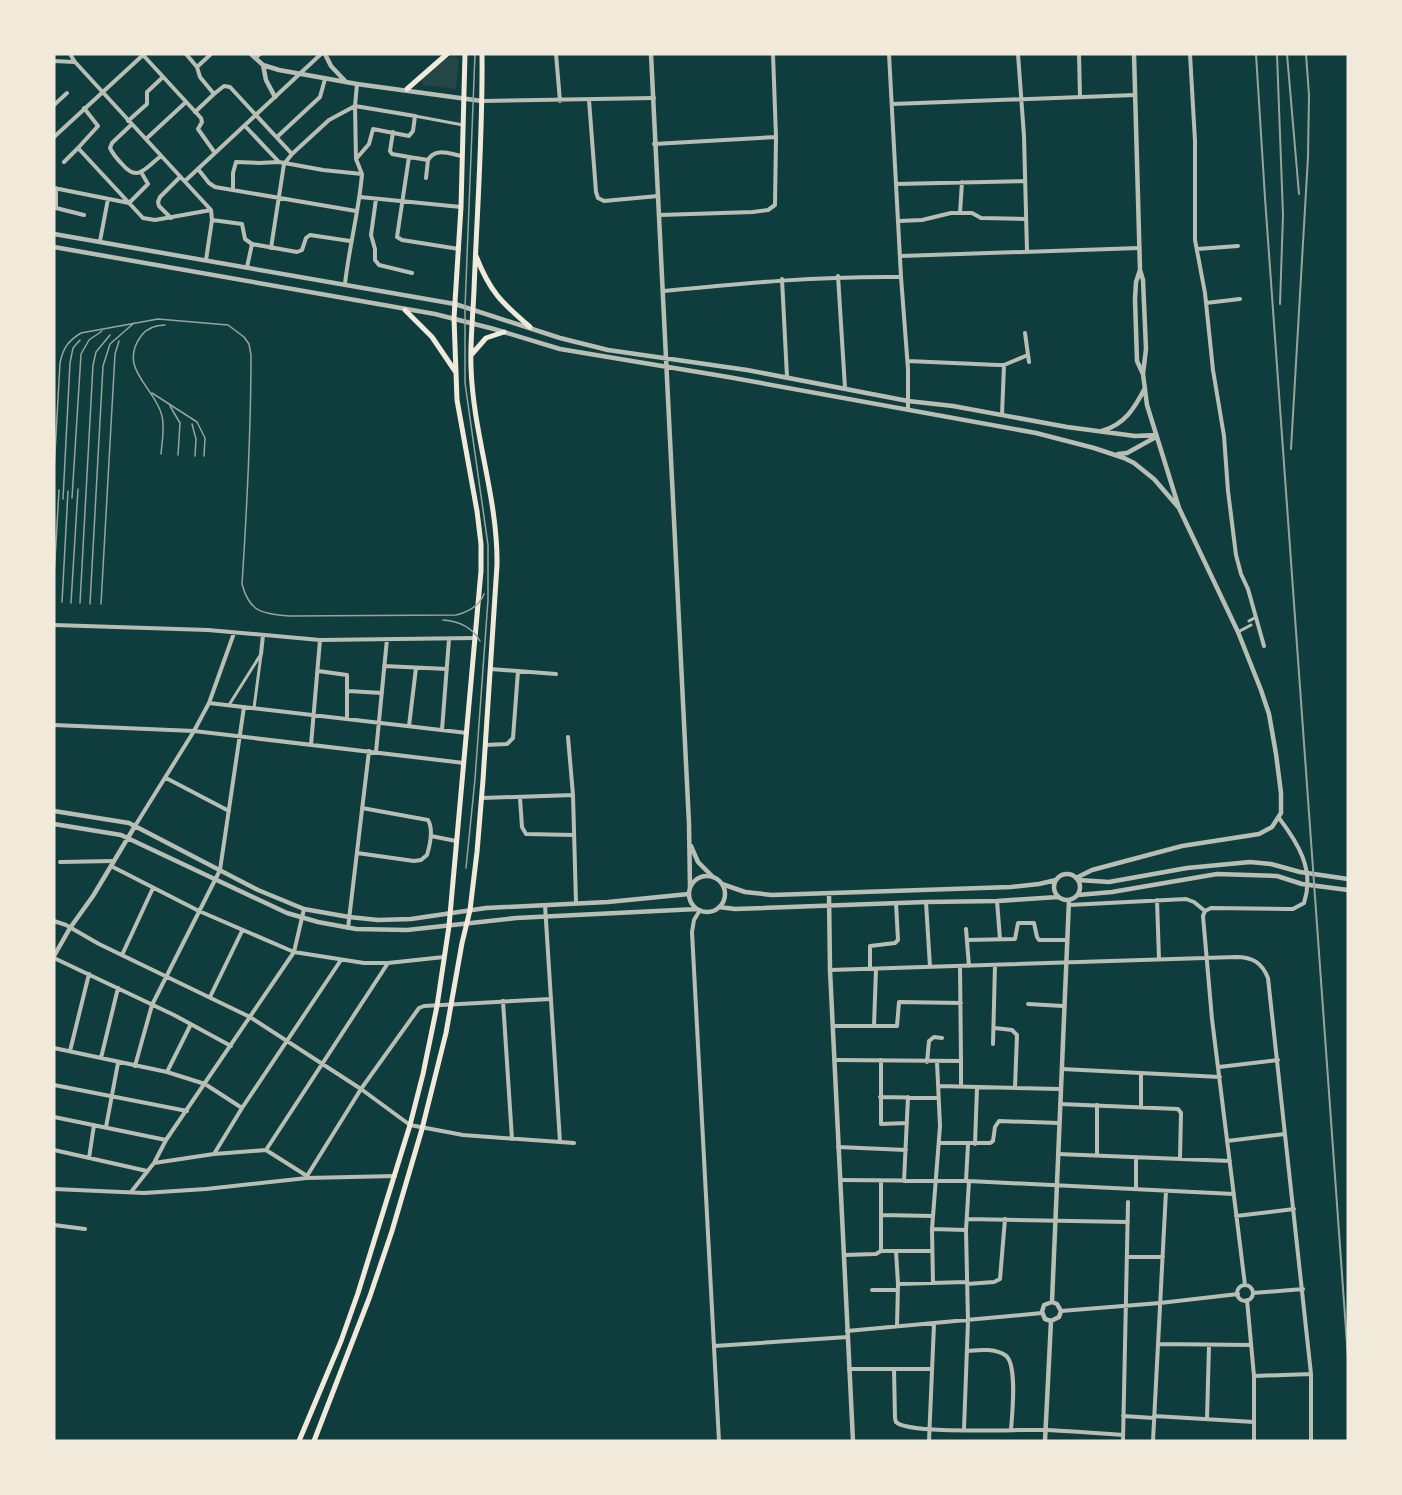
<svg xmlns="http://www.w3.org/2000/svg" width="1402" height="1495" font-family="'PT Serif',serif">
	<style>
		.green { fill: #244646 }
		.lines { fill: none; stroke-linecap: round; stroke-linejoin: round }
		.pedestrian { stroke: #b8beb3; stroke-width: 3 }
		.minor { stroke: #b8beb3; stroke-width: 4 }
		.tertiary { stroke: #b8beb3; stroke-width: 4.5 }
		.primary { stroke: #f1e9da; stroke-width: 5 }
		.tram { stroke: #97a49c; stroke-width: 1.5 }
		.rail { stroke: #97a49c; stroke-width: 2 }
	</style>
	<rect width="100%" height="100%" fill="#0f3d3e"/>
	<path class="green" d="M454,56L459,60L456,89L422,85V80C430,72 442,58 454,56Z"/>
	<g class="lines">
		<path class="pedestrian" d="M415,116L463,125
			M1249,621L1256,617
			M1238,632L1251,625
			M229,705L261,654
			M254,708L261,655"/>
		<path class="minor" d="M70,54L75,62L211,210L212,220L206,260
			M186,54L197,67
			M211,54L197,67L200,77L214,94L224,86L230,87L292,154L284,164L271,248
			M556,54L560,101
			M889,54L901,277L908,369V410
			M1018,54L1024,136L1027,251
			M1079,54L1080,97
			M1190,54L1195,141V240L1205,293L1213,370L1224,436L1228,491L1236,555L1241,574L1248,589L1264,646
			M143,55L201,118L202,122L198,129L215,153
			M255,58L260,54
			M54,61L74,62
			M589,100L596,192L598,198L604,201L658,196
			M482,101L654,98
			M892,104L1135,95
			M54,105L67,93
			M84,108L98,126L78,148L143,218L155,220L211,210
			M195,112L214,94
			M128,121L147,104V92L163,77
			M132,124L112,143L110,148C113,154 117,159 122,164C138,183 145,168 161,156
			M245,126L279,162L323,170L362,174C359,211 349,247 345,284
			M393,132L390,151L392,154L409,157L397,237L402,240L459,249
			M54,137L143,55
			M277,137L320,97L325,79
			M146,139L186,102
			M654,144L776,137
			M292,154L329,120L355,106L357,84
			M409,157L428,160C435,147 450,154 462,156
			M356,159L369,144L373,129L409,136L413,131L415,116L355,106L356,159L362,174
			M64,162L78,148
			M198,169L209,183L215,187L356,211
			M426,178L428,160
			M185,181L321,54
			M896,184L1025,181
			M54,188L129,203
			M56,188V208L84,215
			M233,190V173L236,162L259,163L279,162
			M360,197L461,207
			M376,199L371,235L375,249V260L379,265L412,273
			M129,203L148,184L141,172
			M960,213L962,182
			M660,215L753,212L768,210L775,205L776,137L773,54
			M171,218L159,206L158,202L160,197L180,177
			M212,220L242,224L245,239L252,244L247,267
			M899,221L922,220L951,213H972L981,218L1026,219
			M100,241L108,199
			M252,244L297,252L302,250L306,238L310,235L350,241
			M1197,249L1238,246
			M901,256L1139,248
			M838,276L845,388
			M782,279L787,377
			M664,291C745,283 820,276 901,277
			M1206,303L1240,299
			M1025,333L1029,362
			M908,361L998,365H1004L1028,355
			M1002,415L1004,365
			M54,625L208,630L320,640L475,638
			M261,654L263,635
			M384,666L447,669
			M490,669L556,674
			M318,671L347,675V719
			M348,691L382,693
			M209,703L467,733
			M54,725L194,731L464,763
			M409,726L416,668
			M442,730L449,639
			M568,737L573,795L576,903
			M311,745L320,640
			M485,745L507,744L513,738L518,671
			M376,752L387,639
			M166,778L229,811
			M482,798L573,795
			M520,798L522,827L526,834L574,835
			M135,826L194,731L209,703L234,633
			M431,836L456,841
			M357,853L414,861L421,860L427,855C430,845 434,830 428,820L362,808
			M60,862L114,861
			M111,866L199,911L294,952L364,963H388L444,957
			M1157,900L1159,959
			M997,901L1000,939
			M926,902L930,967
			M545,905L560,1142
			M1069,905L1186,899L1194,902L1205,911
			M700,910L694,920L692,932L719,1441
			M54,921L66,925L99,944L250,1017L361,1089L410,1125L463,1135L574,1143
			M348,928L369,751
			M966,929L969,966
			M967,940L1015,939L1018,923H1034L1037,937L1039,940H1067
			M122,955L153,888
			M54,958L174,1015L231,1046
			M870,969V946L895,943L898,940L896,903
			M830,970L1236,957C1253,957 1262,963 1268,978L1311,1374V1441
			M210,997L242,931
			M503,1001L512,1139
			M1028,1004L1063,1006
			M833,1026H897L899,1002L961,1003
			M874,1026L876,969
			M995,1028L1012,1030L1017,1035L1015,1088
			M993,1044L995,965
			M54,1048L167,1072L205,1084L242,1108
			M70,1051L89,974
			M101,1058L118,988
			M835,1060L961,1061L960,966
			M881,1060V1124L907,1123
			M927,1062L929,1041L934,1037L942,1038
			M135,1066L152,1005L220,870L244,707
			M1219,1067L1278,1060
			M1062,1069L1220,1077
			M167,1072L191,1024
			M1141,1073V1106
			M54,1085L187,1111
			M938,1086L1060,1089
			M961,1087V1061
			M880,1097L938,1098
			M1060,1104L1178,1109L1181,1113L1180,1158
			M1097,1105V1155
			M54,1117L166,1140
			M106,1127L118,1063
			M1227,1141L1285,1134
			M939,1143H990L993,1141L995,1127L999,1121L1059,1123
			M975,1144L977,1088
			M838,1147L906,1150
			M54,1150L147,1171
			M266,1150L388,963
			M214,1154L242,1108L341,960
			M1058,1154L1230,1161
			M89,1158L94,1125
			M154,1163L214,1154L266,1150L307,1176
			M307,1178V1176L361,1089L419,1008L424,1006L551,999
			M840,1180L969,1181L1234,1194
			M881,1181V1251
			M904,1181L908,1097
			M966,1181L968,1144
			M54,1189L144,1193L206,1189L307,1178L395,1176
			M1136,1189V1157
			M131,1192L154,1163L166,1140L294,952L304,909
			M882,1215L933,1216
			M1236,1216L1294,1209
			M967,1219L1128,1222
			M54,1225L85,1229
			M932,1229L966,1230
			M896,1251L898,1284L897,1326
			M844,1255L876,1254L881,1251H932
			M1128,1257H1163
			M933,1283L932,1229L940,1126L937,1062
			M898,1284L966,1282
			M967,1284L994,1282L1000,1279L1005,1219
			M1245,1285L1212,1019L1203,916L1205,911L1211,908L1287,909H1293L1304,903C1315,870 1298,843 1279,818
			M1237 1293a8 8 0 1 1 16 0a8 8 0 1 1-16 0Z
			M872,1290H898
			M1253,1293L1303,1289
			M1247,1300L1254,1376V1441
			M1061,1311L1160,1303L1238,1294
			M847,1331L1042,1313
			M1159,1344L1251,1345
			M714,1346L848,1337
			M967,1351C979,1350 994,1348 1005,1355C1018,1363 1012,1415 1011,1430
			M849,1369H932
			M894,1369L895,1418L896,1422C909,1435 1020,1429 1045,1430C1071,1431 1097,1433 1123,1435
			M1254,1376L1311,1374
			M1123,1416L1154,1418
			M1154,1416L1254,1422
			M1207,1419L1209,1345
			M964,1429L968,1321L966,1230L969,1181
			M929,1441L934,1324
			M1123,1441L1128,1202
			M1153,1441L1166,1191"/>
		<path class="tertiary" d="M251,54L263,65L279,70L357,84L482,101
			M325,54L331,66L346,82
			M651,54L689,824L690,888
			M1134,54L1140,270L1143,280L1146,349L1143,374
			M263,65L266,80L275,97
			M54,234L455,304L560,338L608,350L747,370L908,401L953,406L1067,427L1135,436L1156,435
			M54,247L435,314L494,329L560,349L728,377L1036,433L1094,448L1124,458L1134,463L1154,479L1179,508
			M1102,431C1125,424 1134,409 1145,388
			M1118,454L1127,453L1156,437
			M54,811L129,823L258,890L304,909L349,917L378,920L411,919L486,908L608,902L689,894
			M54,824L121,835L287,913L318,922L356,929L407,930L516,918L697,909
			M691,846L698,862L712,876
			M1054 887a13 13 0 1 1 26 0a13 13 0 1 1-26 0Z
			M689 894a18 18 0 1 1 36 0a18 18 0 1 1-36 0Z
			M1076,878L1092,870L1182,846L1259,834L1272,827L1281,813V793L1276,754L1269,714L1261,690L1238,632L1179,508L1147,405L1143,374L1137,361L1135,299L1136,282L1140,270
			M1078,880L1109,882L1187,868L1250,862L1271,864L1300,872L1348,879
			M722,884L745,892L772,895L1011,887L1039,884L1056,880
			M829,894L830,970L853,1441
			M1078,895L1112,892L1217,874L1277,876L1302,884L1348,890
			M719,907L735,909L926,902L997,901L1058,897
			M54,956L70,928L93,896L135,826
			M1052,1302L1069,900
			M1051,1321L1045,1319L1042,1312L1044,1305L1052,1302
			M1051,1321L1059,1317L1061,1311L1057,1304L1052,1302
			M1045,1441L1051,1321"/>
		<path class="primary" d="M407,89L447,54
			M476,256C490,292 501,302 530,327
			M405,310L432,337L455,371
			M472,354L486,338L504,332
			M299,1441L341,1341L358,1293L410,1125L423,1074L437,1006L449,926L481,571V544L477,511L457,400L454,318L461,207L465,54
			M314,1441L370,1296L392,1231L422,1129L446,1033L462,943L470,910L477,852L483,780L497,565C498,498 473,434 471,367C470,341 473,316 474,290C477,211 483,133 482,54"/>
		<path class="tram" d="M152,393L197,422L205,438L204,456
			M170,406L180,423L178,455
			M192,424L196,439L195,456
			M161,454C162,442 165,428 162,416C156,388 117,369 141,336C147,328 155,325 165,325
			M54,471L60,363C63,348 68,341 81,333L158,319L228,325L244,337L249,344L251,355C251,431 247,507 242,584C249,611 261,614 289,616L456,615C468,612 479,607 484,594
			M72,498L81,354L89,340L102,331
			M63,499L70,363L73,348L80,340
			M54,577L59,490
			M62,602L68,491
			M71,603L78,489
			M80,603L93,365L96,352L110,335
			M90,604L103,366L110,344L134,323
			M101,604L115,354L119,341
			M443,620C458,621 472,627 480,641
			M466,868L475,779L488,600V545L465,383V308L475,54"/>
		<path class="rail" d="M1256,54L1265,198L1348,1358
			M1277,54L1283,215L1280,304
			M1287,54L1299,194
			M1291,449L1308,157L1309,95L1306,54"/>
	</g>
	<rect width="1402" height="1495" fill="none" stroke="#f1e9da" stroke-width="111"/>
</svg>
